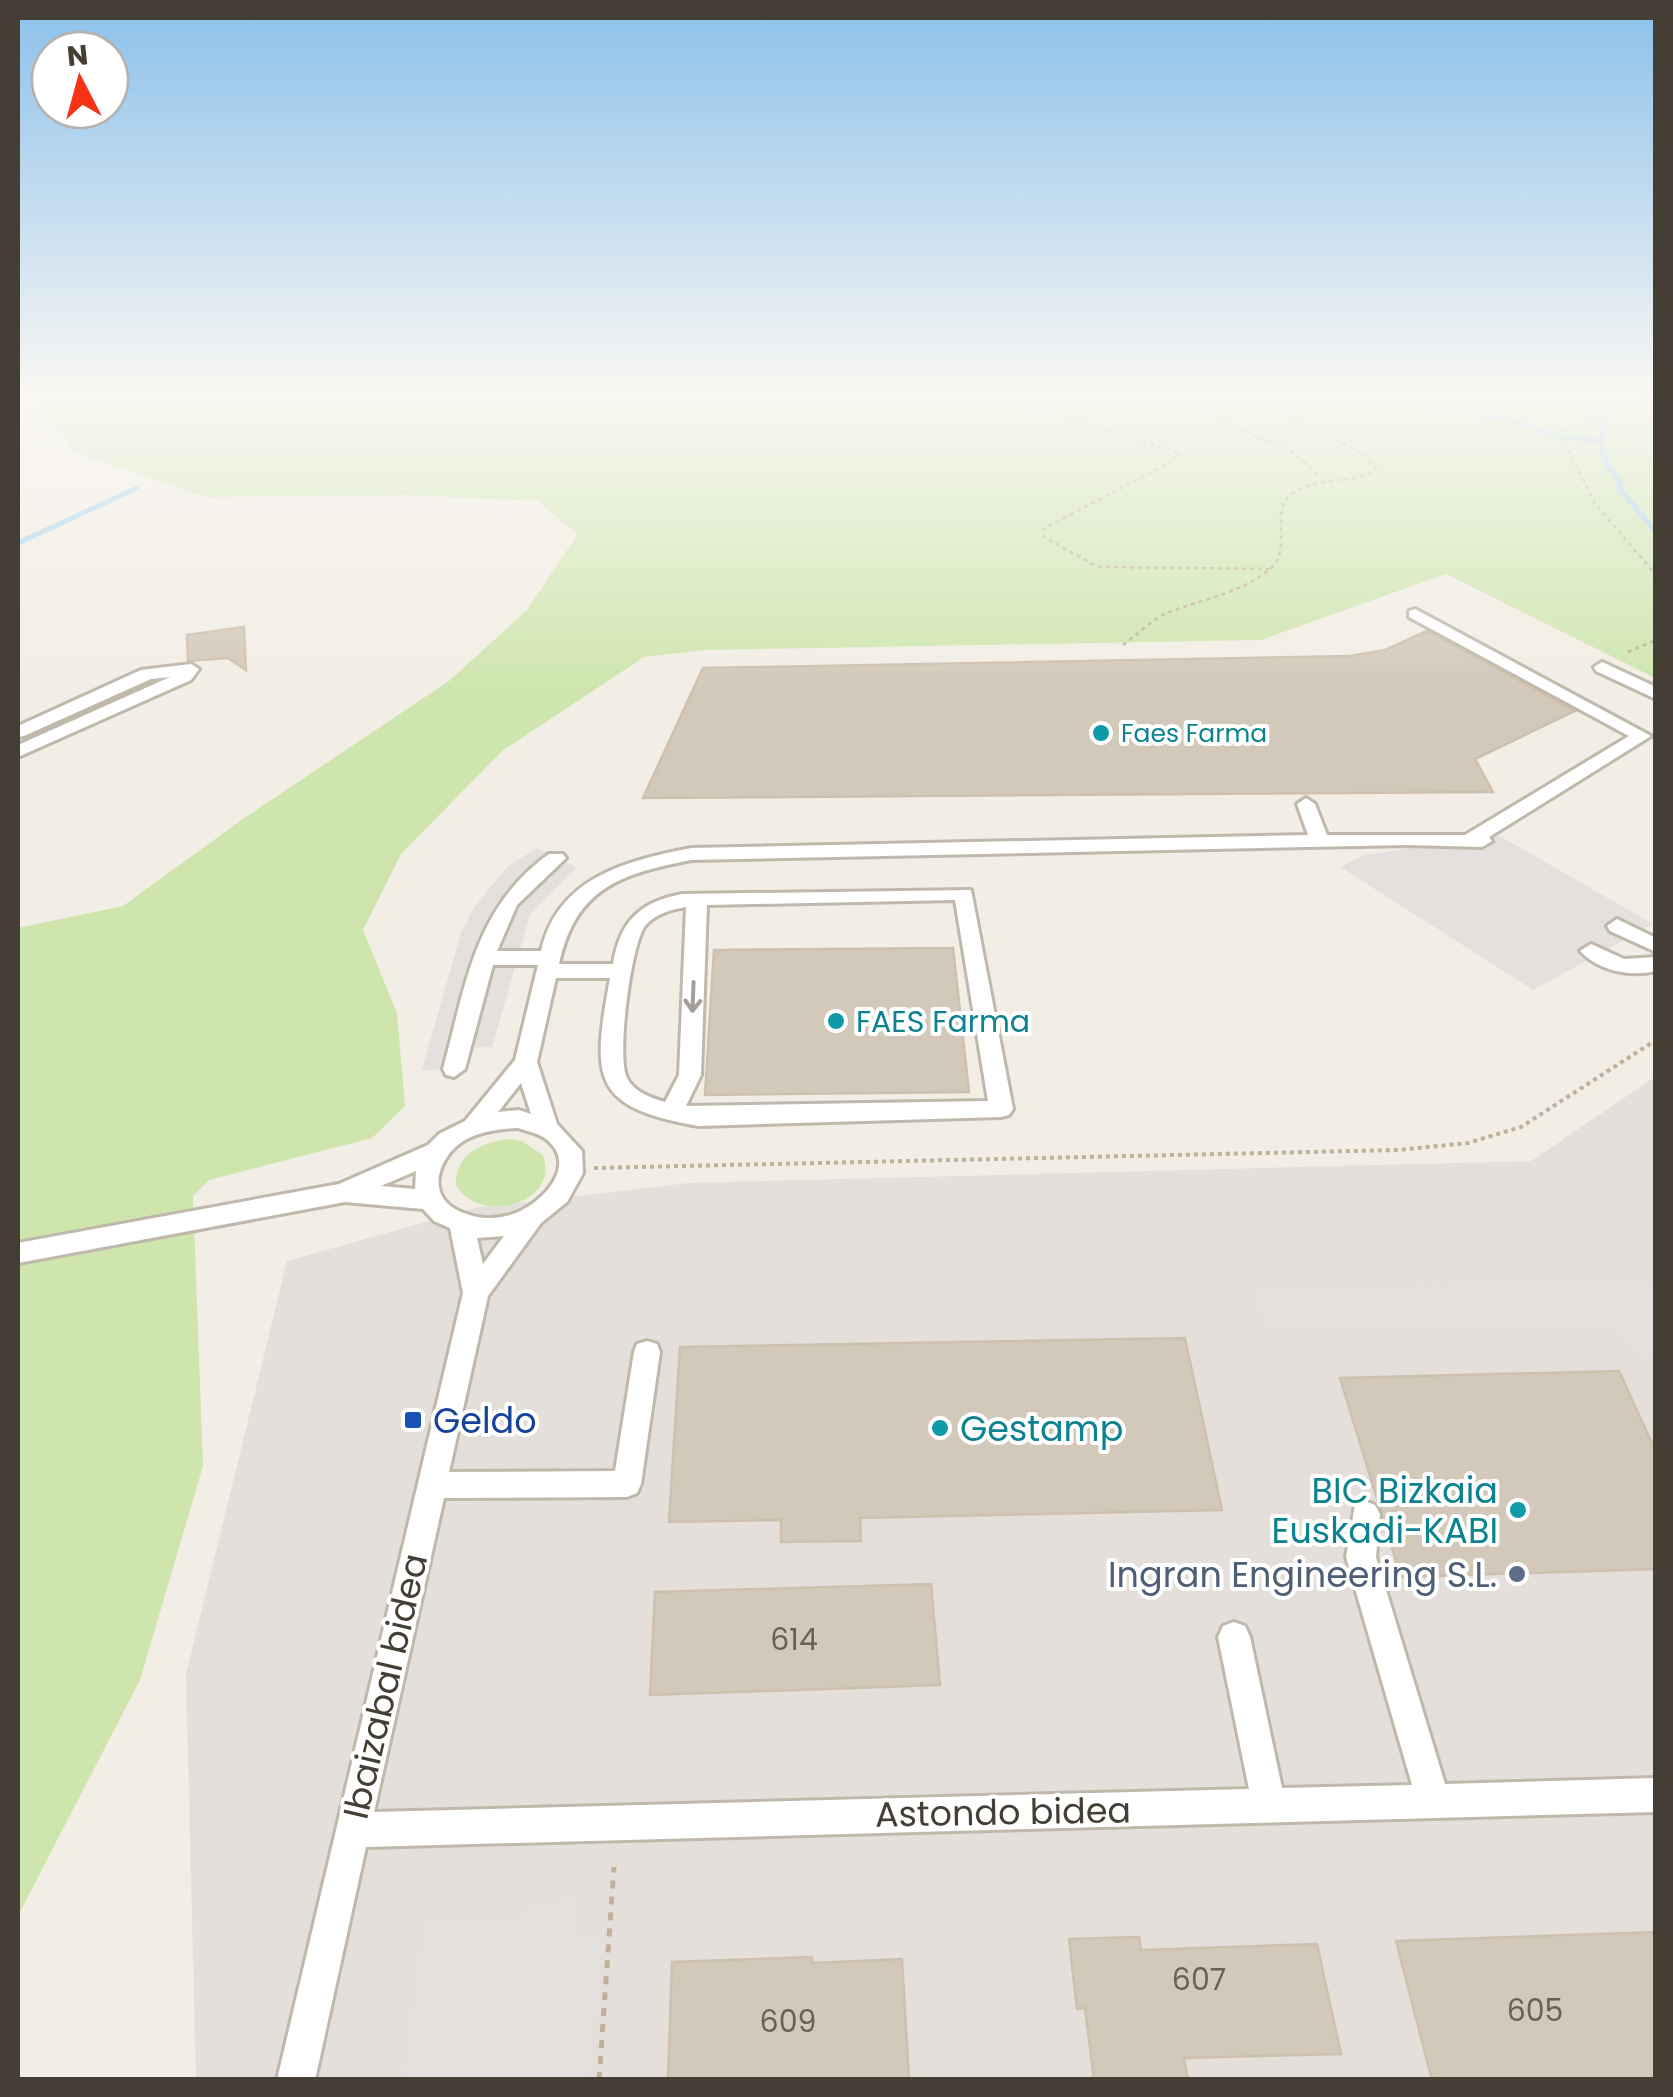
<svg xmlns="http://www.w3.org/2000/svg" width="1673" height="2097" font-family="Poppins,sans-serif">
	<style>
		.industrial { fill: #e4dfda }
		.green { fill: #cee6ae }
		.parking { fill: #e3e0dd }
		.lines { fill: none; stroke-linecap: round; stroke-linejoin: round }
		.stream { stroke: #a1d1ef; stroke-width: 5 }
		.building { fill: #d3c9ba; stroke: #cec0ae; stroke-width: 2.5 }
		.minor-casing { stroke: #c0b8aa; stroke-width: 6 }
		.path-far2 { stroke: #bfb099; stroke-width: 2.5; stroke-dasharray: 4 4; stroke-linecap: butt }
		.path-far1 { stroke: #bfb099; stroke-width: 4; stroke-dasharray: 4 4; stroke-linecap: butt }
		.path { stroke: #bfb099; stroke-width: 5; stroke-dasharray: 8 8; stroke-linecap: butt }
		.minor { fill: #fff; fill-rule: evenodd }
		.oneway { stroke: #a29e9a }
		.culture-dot { fill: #0f9aa8; stroke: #fff; stroke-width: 4 }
		.transit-dot { fill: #1a4fb4; stroke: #fff; stroke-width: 4 }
		.service-dot { fill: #5c6f8a; stroke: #fff; stroke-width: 4 }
		.labels { text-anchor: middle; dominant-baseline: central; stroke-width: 8; stroke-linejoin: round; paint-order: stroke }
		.far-culture-label { font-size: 25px; fill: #0d838f; stroke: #fff; text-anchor: start }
		.culture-label { font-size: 30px; fill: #0d838f; stroke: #fff; text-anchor: start }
		.near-number-label { font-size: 30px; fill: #686156 }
		.near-transit-label { font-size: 35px; fill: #164399; stroke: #fff; text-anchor: start }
		.near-culture-label { font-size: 35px; fill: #0d838f; stroke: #fff; text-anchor: start }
		.near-service-label { font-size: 35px; fill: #4e5e75; stroke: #fff; text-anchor: end }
		.near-street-label { font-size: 35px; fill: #443e35; stroke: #fff }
	</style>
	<rect width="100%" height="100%" fill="#f2eee5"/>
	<path class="industrial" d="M1655,1077V2079L196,2080L186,1674L287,1261L475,1208L688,1183L1531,1161Z"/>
	<path class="green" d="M42,396H1655V678L1446,574L1261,640L705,650L644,657L502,751L401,854L363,930L397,1013L405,1106L372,1138L209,1180L193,1196L203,1466L140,1680L18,1916V928L123,906L240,821L449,681L527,610L577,535L539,501L408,495L205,497L76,452L40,409Z
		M508,1139L522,1141L543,1155C561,1204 479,1226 456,1185C455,1154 481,1143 508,1139Z"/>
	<path class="parking" d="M1500,836L1653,924L1533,990L1340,867L1364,855Z
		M537,848L577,868L530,914L492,1047L468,1048L464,1069L422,1070L461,933L473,909L507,867Z
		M1655,1282V1363L1610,1322L1269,1329L1254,1290Z
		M577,1902L574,1937H600L589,2079H404L426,1923L520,1921L540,1903Z"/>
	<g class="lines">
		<path class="stream" d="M1374,396L1522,423L1554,436L1599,441
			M1604,396L1599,424L1604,431C1594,451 1609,467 1621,483L1619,488L1656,532
			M18,543L137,488"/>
	</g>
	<path class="building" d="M244,627L246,670L228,658L188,661L187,635Z
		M1427,631L1575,711L1475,759L1493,792L643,798L703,668L1350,656L1385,650Z
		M953,948L969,1092L705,1095L714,950Z
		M1185,1338L1222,1510L860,1518L861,1541L781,1542V1520L669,1522L680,1347Z
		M1619,1371L1656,1452V1569L1401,1577L1340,1378Z
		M931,1584L940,1685L650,1695L655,1592Z
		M1656,1932V2080H1432L1396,1941Z
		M1139,1937L1141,1950L1317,1944L1341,2054L1184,2058L1188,2080H1094L1085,2008L1077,2009L1069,1939Z
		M812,1957V1963L902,1959L909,2080H668L672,1962Z"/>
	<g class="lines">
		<g class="minor-casing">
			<path id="minor" d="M1644,396H1656V406Z
				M1415,609L1651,736L1489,837L1492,841L1482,847L1407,845L691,860C621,874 576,887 559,964H613C620,921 640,902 682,894L971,890L1013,1109L1009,1115L1001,1117L699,1126C590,1107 592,1078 610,978H556L537,1062L557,1124L582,1151L583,1173L567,1202L541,1223L488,1296L449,1472L615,1471L634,1352L637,1344L647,1341L657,1344L660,1352L641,1484L637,1493L627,1497L444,1498L374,1812L1249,1789L1218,1637L1223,1626L1234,1622L1245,1626L1250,1637L1282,1788L1412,1785L1346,1557L1355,1505L1365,1501L1375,1505L1380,1514L1376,1557L1445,1784L1656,1778V1812L366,1847L315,2080H277L463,1293L450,1228L434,1221L423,1209L345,1202L18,1263V1243L339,1184L428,1145L439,1134L465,1121L515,1060L538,965H493L465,1069L454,1077L446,1075L443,1069C466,985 474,908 549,854H563L566,858L517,905L497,951H541C558,877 626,861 691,848L1308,835L1297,804L1306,798L1315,804L1327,835H1465L1629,736L1409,617V611ZM955,900L988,1101L686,1106L701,1075L707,905ZM686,907L679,1075L665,1102C651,1098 634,1092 627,1078C616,1057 631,944 645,926C655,914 672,909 686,907ZM521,1083L531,1114L519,1110L498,1112ZM518,1128C526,1131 539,1133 546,1139C582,1167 536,1210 506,1216C491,1220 475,1218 461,1212C424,1197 438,1156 465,1140C482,1131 499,1129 518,1128ZM416,1171L415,1189L381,1186ZM504,1236L483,1264L477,1238Z
				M1602,662L1656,687V699L1596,671L1594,667Z
				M191,664L199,669L191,680L18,757V745L170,677L151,679L24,736L18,737V726L141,670Z
				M1617,919L1656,938V952L1610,931L1607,926Z
				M1591,944L1624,959L1656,957V971C1629,977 1599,971 1580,951Z"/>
		</g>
		<path class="path-far2" d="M998,396L1179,453L1174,460L1043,529L1044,537L1098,567L1270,569
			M1194,396C1232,443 1289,432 1319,478
			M1581,396L1588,422L1565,431L1563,440L1596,505L1656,575
			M1123,645C1137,635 1151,620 1167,613C1201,599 1242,594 1272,567C1291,550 1270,511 1291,495C1317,473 1352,488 1376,468L1364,454L1253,396
			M1628,652L1656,640"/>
		<path class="path-far1" d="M594,1168L1398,1150L1468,1143L1521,1127L1656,1040"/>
		<path class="path" d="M599,2080L614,1867"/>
		<use href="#minor" class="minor"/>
	</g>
	<defs><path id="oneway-shaft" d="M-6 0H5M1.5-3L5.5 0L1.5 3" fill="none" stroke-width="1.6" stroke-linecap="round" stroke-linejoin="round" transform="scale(2.5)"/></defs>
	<use class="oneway" href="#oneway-shaft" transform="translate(693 997) rotate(92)"/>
	<linearGradient id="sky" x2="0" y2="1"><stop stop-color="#8bc0eb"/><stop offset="0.57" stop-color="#f9f7f3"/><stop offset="1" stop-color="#f9f7f3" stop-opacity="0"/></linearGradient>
	<rect width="1673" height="690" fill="url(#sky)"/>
	<g class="culture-dot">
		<circle cx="1101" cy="733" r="10"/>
		<circle cx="836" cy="1021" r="10"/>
		<circle cx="940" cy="1428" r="10"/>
		<circle cx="1518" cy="1510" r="10"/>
	</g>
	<rect class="transit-dot" x="403" y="1410" width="20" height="20" rx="5"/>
	<circle class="service-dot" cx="1517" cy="1574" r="10"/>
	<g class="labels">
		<g class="far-culture-label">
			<text x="1121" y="733">Faes Farma</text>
		</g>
		<g class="culture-label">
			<text x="856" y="1021">FAES Farma</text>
		</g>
		<g class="near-number-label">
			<text x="794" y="1639">614</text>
			<text x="1199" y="1979">607</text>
			<text x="1535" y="2010">605</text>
			<text x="788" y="2021">609</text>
		</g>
		<g class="near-transit-label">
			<text x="433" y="1420">Geldo</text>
		</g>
		<g class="near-culture-label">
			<text x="960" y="1428">Gestamp</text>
			<text x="1498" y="1490" text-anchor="end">BIC Bizkaia<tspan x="1498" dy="40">Euskadi-KABI</tspan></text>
		</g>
		<g class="near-service-label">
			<text x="1497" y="1574">Ingran Engineering S.L.</text>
		</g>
		<g class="near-street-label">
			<text transform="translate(385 1686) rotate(-77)">Ibaizabal bidea</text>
			<text transform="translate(1003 1812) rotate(-1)">Astondo bidea</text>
		</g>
	</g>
	<rect width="1673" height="2097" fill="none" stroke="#443e35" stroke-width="40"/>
	<g transform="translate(80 80) rotate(354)"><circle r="48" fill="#ffffff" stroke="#b4b2ae" stroke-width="2.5"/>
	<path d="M0-8L18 38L0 25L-18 38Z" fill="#f63217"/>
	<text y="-15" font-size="28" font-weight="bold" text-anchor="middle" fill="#443e35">N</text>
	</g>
</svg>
